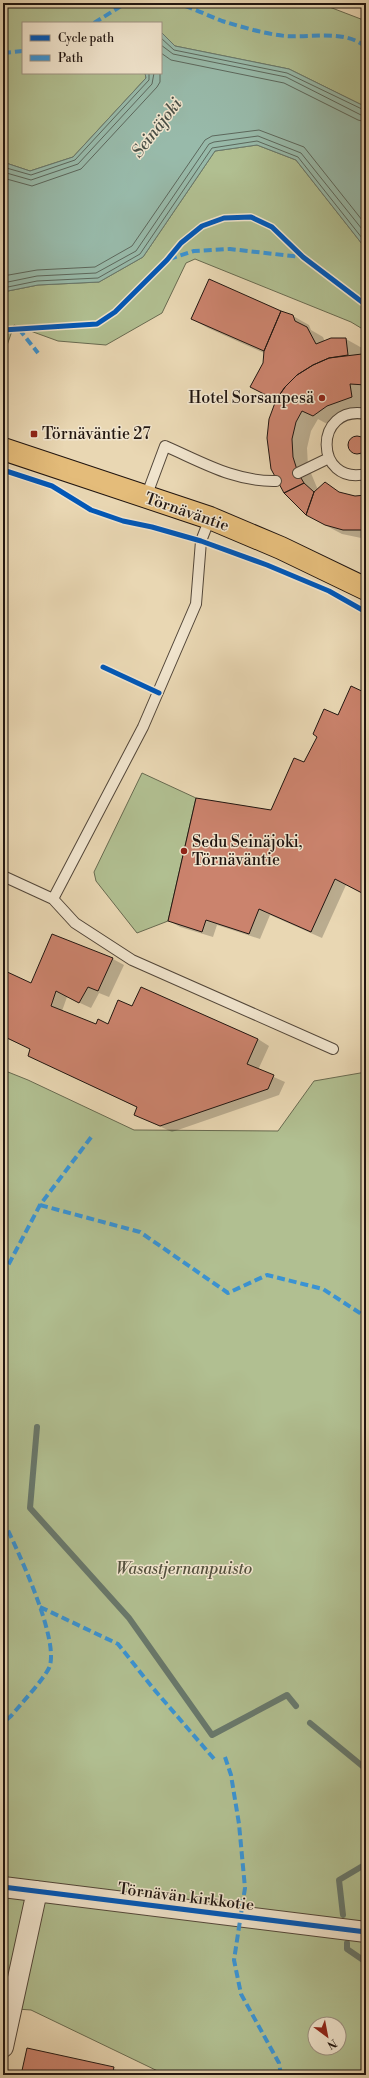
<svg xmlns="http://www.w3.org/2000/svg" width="369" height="2078" font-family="'Libre Bodoni',serif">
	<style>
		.green { fill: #b1bf91; stroke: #686a50; fill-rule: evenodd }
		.water { fill: #98baaa; stroke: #68786c }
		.shadow { fill: #0003 }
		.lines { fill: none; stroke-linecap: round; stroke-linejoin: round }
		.shore { stroke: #5c685d; stroke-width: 1 }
		.stream { stroke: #68786c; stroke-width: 6 }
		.building { fill: #cb836d; stroke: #201510 }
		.service-casing { stroke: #524639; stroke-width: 12 }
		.minor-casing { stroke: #524639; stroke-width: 22 }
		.primary-casing { stroke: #201510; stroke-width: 24 }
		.service { stroke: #f1e5ce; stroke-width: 10 }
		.minor { stroke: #f1e5ce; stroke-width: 20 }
		.primary { stroke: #e4bc7a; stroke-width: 22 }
		.quiet { stroke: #3a93d3; stroke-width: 4; stroke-dasharray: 8 4; stroke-linecap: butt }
		.cycleway-casing { stroke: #f1e5ce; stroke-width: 8 }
		.cycleway { stroke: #0057b8; stroke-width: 5 }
		.poi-dot { fill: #8f2418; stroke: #f1e5ce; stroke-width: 1.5 }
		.labels { text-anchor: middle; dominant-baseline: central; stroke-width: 3; stroke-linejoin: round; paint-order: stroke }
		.poi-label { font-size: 16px; fill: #201510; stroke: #f1e5ce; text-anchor: start }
		.street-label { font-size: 16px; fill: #201510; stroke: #f1e5ce }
		.park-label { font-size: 16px; font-style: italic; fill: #53503d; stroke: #f1e5ce }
		.water-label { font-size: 17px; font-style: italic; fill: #4a4f46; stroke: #f1e5ce }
	</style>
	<rect width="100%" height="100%" fill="#e9d7b3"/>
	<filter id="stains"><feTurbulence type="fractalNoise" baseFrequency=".005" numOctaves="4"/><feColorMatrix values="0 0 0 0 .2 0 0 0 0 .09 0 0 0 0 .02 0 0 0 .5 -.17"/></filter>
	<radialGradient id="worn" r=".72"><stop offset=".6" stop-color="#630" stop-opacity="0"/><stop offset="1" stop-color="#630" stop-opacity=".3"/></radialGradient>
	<path class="green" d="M3,3H319L366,21V107L289,69L175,46L161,32V23H23V73H145L146,78L73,157L30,171L3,162Z
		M257,145L296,160L366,249V331L351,322L195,259L186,263L162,313L106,345L58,341L14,325L3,357V292L38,285L99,282L143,257L215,151Z
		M142,773L196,798L168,921L137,933L96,881L94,872Z
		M3,1070L28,1080L134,1130L278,1131L314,1081L366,1072V2075H166L31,2010L3,2008ZM315,2024H339V2048H315Z"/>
	<path class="water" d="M161,32L175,46L289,69L366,107V249L296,160L257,145L215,151L143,257L99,282L38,285L3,292V162L30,171L73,157L146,78L145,73H161Z"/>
	<path class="shadow" d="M210,280L293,316L309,325L311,330L323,337L325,342L346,339L362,348L363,357H366V406L343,415L329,425L318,419L311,431L307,448L308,466L318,490L325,484L342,494L355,497L366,496V539L342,534L323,524L306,514L285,493L277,401L267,396L264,353L208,328L192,319Z
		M354,438H359L366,443V453L364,455L357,454L350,448V443Z
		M366,694V894L346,885L322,938L270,915L260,939L217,925L213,937L180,927L169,921L272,811L339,717Z
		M53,935L113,959L124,965L109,997L99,993L91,1008L67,997L62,1011L96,1025H109L133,1007L258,1039L269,1046L258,1070L285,1082L279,1095L172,1132L135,1115L138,1108L29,1056L31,1049L3,1037V971L32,985Z
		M113,2068L124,2075H22Z"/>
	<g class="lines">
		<path class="shore" d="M161,38L174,50L287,73L366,111
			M161,45L173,54L286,77L361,115L366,116
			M161,53L171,60L284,83L358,120L366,122
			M3,167L31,175L75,160L149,80V73
			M3,172L31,180L78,164L152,84L154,73
			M3,178L32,186L81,169L157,87L160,82V73
			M3,276L37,270L95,267L132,246L205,140L212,136L259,130L304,147L366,225
			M3,283L37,276L96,273L136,251L209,144L214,142L258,136L301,153L366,234
			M3,288L37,281L98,278L140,254L212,148L257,141L298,157L366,243"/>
		<path class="stream" d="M37,1427L30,1508L129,1618L212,1735L287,1695L296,1706
			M310,1723L366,1769
			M343,1915L339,1880L366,1864
			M347,1943V1949L366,1962"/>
	</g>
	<path class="building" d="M209,279L281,311L264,351L191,319Z
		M281,311L293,315L295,321L307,327L316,344L331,338H346L348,355L329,358L313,365L297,375L285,387L276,400L250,387L263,363L264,351Z
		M362,354L366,355V385L350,384L352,397L327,406L313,416L302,411L296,422L292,439L293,457L298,473L304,483L284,493L271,469L267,438L269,419L276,400L285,387L297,375L313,365L329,358Z
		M348 445a9 9 0 1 1 18 0a9 9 0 1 1-18 0Z
		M325,482L339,492L355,496L366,495V530H343L325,525L306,515L314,492Z
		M304,483L314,492L306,515L284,493Z
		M351,686L366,693V883L362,893L335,879L311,932L259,909L249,934L206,920L202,932L168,921L196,798L271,810L294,758L304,762L317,737L313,734L324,709L338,715Z
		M52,934L113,958L98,991L88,987L79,1003L56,991L51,1006L96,1024L98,1019L108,1024L118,1000L132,1006L141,987L258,1039L247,1064L274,1075L268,1089L160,1126L134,1115L137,1107L28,1056L30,1049L3,1036V970L31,983Z
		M27,2048L114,2067L112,2075H21Z"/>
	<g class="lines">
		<g class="service-casing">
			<path id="service" d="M366,414C313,404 314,486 366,474
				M298,473L329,458
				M146,497L165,446C202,462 235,482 276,481
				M3,876L53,899L143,727L196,604L201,541L210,518
				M53,899L75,923L132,960L333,1049"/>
		</g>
		<g class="minor-casing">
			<path id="minor" d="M3,1887L366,1932
				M3,2047L37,1891"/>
		</g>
		<g class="primary-casing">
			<path id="primary" d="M3,449L210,518L281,548L366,589"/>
		</g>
		<use href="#service" class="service"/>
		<use href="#minor" class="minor"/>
		<use href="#primary" class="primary"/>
		<path class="quiet" d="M173,3C190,6 206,15 222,21C242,27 265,34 285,36C312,38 344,29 366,47
			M94,23L126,3
			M3,53L23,51
			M169,259L194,251L230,249L301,257
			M19,329L38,353
			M40,1205L140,1232L228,1293L267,1275L323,1289L366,1317
			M3,1275L40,1205L92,1136
			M3,1520C16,1547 61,1641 49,1668C43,1680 21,1704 11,1716L3,1723
			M40,1607L118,1644L152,1687L215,1760
			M225,1757L231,1775L239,1824L245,1888L234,1960L241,1994L279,2063L281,2075"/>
		<g class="cycleway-casing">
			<path id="cycleway" d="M3,330L97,324L115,312L167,260L181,243L202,226L224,218L251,217L272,227L303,257L366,305
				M3,470L52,486L91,510L123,521L152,527L201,541L267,565L329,591L366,612
				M103,667L159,693
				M3,1887L366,1932"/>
		</g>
		<use href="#cycleway" class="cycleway"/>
	</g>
	<g class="poi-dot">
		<circle cx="322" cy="398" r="4"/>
		<rect x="30" y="430" width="8" height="8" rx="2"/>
		<circle cx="184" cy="851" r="4"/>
	</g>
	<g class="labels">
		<g class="poi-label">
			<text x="314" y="398" text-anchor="end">Hotel Sorsanpesä</text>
			<text x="42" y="434">Törnäväntie 27</text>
			<text x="192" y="842">Sedu Seinäjoki,<tspan x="192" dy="18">Törnäväntie</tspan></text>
		</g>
		<g class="street-label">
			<text transform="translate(187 512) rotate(19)">Törnäväntie</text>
			<text transform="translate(186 1897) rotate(7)">Törnävän kirkkotie</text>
		</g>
		<g class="park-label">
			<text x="184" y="1569">Wasastjernanpuisto</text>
		</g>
		<g class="water-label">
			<text transform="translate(157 128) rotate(-52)">Seinäjoki</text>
		</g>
	</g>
	<rect width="369" height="2078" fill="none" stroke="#e9d7b3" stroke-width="16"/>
	<rect x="4" y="4" width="361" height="2070" fill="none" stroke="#201510" stroke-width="2"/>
	<rect x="8" y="8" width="353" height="2062" fill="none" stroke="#201510"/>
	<rect x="22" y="22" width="140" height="52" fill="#f1e5ce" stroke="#9d9282"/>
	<rect x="30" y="35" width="20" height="6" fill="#0057b8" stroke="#9d9282"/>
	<text x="58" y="42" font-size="12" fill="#201510">Cycle path</text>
	<rect x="30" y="55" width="20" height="6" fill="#3a93d3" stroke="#9d9282"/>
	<text x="58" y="62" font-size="12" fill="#201510">Path</text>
	<g transform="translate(327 2036) rotate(148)"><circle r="19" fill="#f1e5ce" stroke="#9d9282"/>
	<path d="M0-3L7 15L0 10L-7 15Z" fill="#8f2418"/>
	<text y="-6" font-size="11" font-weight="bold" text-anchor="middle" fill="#201510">N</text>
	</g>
	<rect width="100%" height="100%" filter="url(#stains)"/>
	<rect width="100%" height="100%" fill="url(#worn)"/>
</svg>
